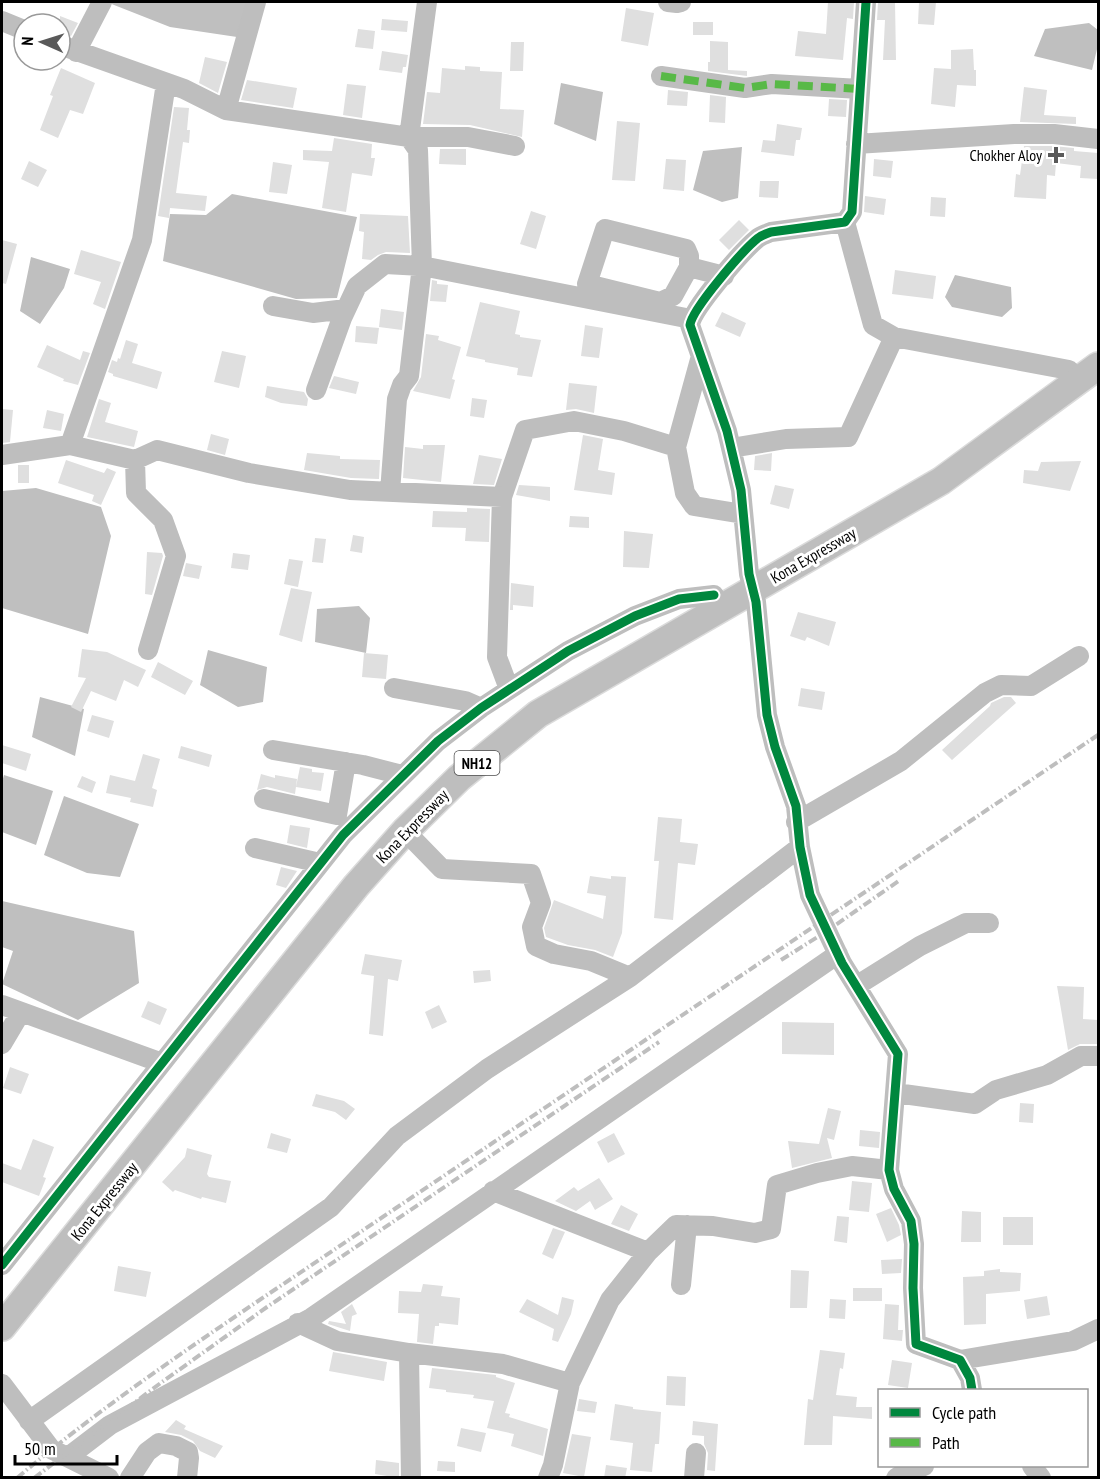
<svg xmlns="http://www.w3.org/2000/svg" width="1100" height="1479" font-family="'PT Sans Narrow',sans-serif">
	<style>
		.water { fill: #bfbfbf }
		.building { fill: #dfdfdf }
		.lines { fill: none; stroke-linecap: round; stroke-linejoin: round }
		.highway-casing { stroke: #dbdbdb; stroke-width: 30 }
		.minor { stroke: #bebebe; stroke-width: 20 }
		.highway { stroke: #bebebe; stroke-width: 27 }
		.rail { stroke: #bebebe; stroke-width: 4; stroke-dasharray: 9 3 1.5 3; stroke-linecap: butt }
		.quiet { stroke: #58b947; stroke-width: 8; stroke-dasharray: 15 8; stroke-linecap: butt }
		.cycleway-casing { stroke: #fff; stroke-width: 13 }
		.cycleway { stroke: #00873e; stroke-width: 9 }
		.poi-dot { fill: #595959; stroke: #fff; stroke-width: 2 }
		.labels { text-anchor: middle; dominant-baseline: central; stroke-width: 6; stroke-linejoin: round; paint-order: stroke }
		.shield { fill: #fff; stroke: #4c4c4c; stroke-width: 1.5 }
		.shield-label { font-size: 15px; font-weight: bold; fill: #000 }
		.poi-label { font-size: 16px; fill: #000; stroke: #fff; text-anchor: end }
		.street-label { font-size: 16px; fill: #000; stroke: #fff }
	</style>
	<rect width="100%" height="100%" fill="#fff"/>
	<path class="water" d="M110,2H247L237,37L170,27L109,3Z
		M1089,23L1098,30V45L1092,70L1034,56L1045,29Z
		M561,83L603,92L596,141L554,124Z
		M742,147L738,198L722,202L693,190L703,151Z
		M232,194L357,217L337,298L296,299L163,261L170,214L206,215Z
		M31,257L70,269L64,288L40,324L20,311Z
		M955,275L1011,287L1012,308L1002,317L952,307L945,297Z
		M36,488L101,507L111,536L88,634L2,608V491Z
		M359,606L370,618L366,653L315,642L317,609Z
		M208,650L267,667L263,702L238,707L200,685Z
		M40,697L84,709L75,756L32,737Z
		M4,775L53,791L36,845L2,832V782Z
		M64,796L139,824L120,877L87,873L44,855Z
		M2,901L134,931L139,983L78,1020L2,984L13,951L2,947Z"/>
	<path class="building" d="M828,2H854L853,19L847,18L843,60L795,56L798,31L826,34Z
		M878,2H895L896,60H883L885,20H877Z
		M919,2H936L934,25L918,24Z
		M626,8L654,13L648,46L621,41Z
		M60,16L78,23L71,36L60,33Z
		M382,19L408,21L407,32L381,30Z
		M693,22H713V35H693Z
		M358,29L375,31L373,49L355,47Z
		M710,41L728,42V70L747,71V76L708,71V62H710Z
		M511,42H524L523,71H510Z
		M973,49L974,70H976V86L957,85L955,107L931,104L934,68L951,69V50Z
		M382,51L408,55L406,67H403L402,73L379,70Z
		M205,57L227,62L218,93L199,83Z
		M465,66L480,67V71L502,72L500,109L524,110L522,137L470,125L423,124L427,92L440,93L442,68L465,70Z
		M61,68L95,83L83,114L70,110L58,138L40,130L53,96L50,95Z
		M247,80L297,88L293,108L241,100Z
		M347,84L366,86L362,118L343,115Z
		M1024,87L1047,90L1044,115L1076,117V124L1020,122Z
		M668,90L688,92L687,106L667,105Z
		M710,95L726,97L725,123L709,122Z
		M829,99L847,100L846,117L828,116Z
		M174,107L189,108L187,130H190L189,143L183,142L176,193L207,196L205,211L170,208L169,218L158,216Z
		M617,121L640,123L635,181L612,180Z
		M777,124L802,128L800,140H796L794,156L761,152L763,140L775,141Z
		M334,138L372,144L371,158H375L372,176L352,173L346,212L322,208L329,162L303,160V150L332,151Z
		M1024,146H1053L1074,148V151L1098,153V179L1080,178L1081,166L1056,163L1055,176L1047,175L1046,199L1014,197L1016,174L1020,175Z
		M440,149H466V165L439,164Z
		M666,159L686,160L684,191L663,189Z
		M874,159L893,161L891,178L873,176Z
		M29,161L47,170L38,187L21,179Z
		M273,162L292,165L287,194L269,192Z
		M760,181H779L778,198L759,197Z
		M865,196L886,199L884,215L864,212Z
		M931,197L946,198L945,217L930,216Z
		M531,211L546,216L536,249L520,244Z
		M360,214L408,216L410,253L386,252L378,255L371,260L362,259L364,232L359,231Z
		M739,220L749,230L729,250L719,240Z
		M2,240L17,244L6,284L2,283Z
		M81,250L121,262L105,309L93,304L101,282L74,274Z
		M895,270L936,276L933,299L892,294Z
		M432,280L437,281V284L448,285L446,302L430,301Z
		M480,302L520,311L515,334L520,335V337L541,340L532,377L517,375L518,368L485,362V360L466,356Z
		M381,309L404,312L402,330L379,327Z
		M722,312L746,323L740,337L715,326Z
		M585,325L603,328L599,358L581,356Z
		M356,326L379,328L377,344L355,342Z
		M426,334L439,336L438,340L461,347L452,379L455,380L450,399L413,391L421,377Z
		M126,340L138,344L132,363L162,372L157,389L113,376V374L108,372L112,360L117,362L118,358L120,359Z
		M47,345L80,360L83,351L90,353L78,385L63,381L64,379L37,367Z
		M222,351L246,356L239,388L214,382Z
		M334,376L359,382L356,394L329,388Z
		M569,383L597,386L594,413L576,409L566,410Z
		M267,386L304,392L308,399L307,406L281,403L265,397Z
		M472,398L487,400L484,418L470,416Z
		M99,399L111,403L105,422L138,431L134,447L87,437Z
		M2,409L13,410L10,442L2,443Z
		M47,410L64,414L61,431L43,428Z
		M211,434L229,439L225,455L207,450Z
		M583,435L603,439L598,470L615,473L612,495L574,490Z
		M423,445H445L441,482L403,478L405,447L423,449Z
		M307,453L340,456V459L380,460L379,479L351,478L304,470Z
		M772,453L771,471L754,470L755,456Z
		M479,455L502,459L494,485L473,484Z
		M66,460L104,473L107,468L116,472L101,505L92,501L94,495L58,483Z
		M1081,461L1070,491L1023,483L1024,470L1038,471L1041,462Z
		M18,465H29V483H18Z
		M519,485L550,487V501L516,495Z
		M775,485L794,489L789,509L770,504Z
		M467,508L490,509L489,542L465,541L466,528L432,527L433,511L467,512Z
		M570,516L589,517V528L569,527Z
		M624,531L653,534L649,568L623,567Z
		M353,535L364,537L362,553L350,551Z
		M315,538L326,539L323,563L312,562Z
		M147,552L162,553L163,556L152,595L145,594Z
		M233,553L250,555L248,570L231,568Z
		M289,559L303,561L298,587L284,584Z
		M186,563L202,566L199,579L183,576Z
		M511,583L534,586L533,607L513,605V610H510Z
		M291,588L312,592L302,642L279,635Z
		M798,612L836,622L829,646L807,637L805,641L790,636Z
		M82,649L107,652L146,670L138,687L124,680L116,701L91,691L81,712L71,707L86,678L78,677Z
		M364,653L388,655L386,679L362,677Z
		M158,662L193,681L185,695L151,677Z
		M801,688L825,692L822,710L798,706Z
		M1004,697H1011L1016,703L952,760L942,750L990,706L991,703Z
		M92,715L114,721L109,738L87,731Z
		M2,745L31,754L26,771L2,763Z
		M181,746L212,755L209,767L178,758Z
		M143,754L160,759L152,788L157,790L153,807L130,802L131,798L106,793L110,775L135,781Z
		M300,767L312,769V772L324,773L321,791L296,787Z
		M261,774L275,778V775L297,779L295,794L267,787L257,790Z
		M82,776L96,782L92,793L77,787Z
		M658,817L682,819L680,842L698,844L695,865L678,863L673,920L654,918L659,861H654Z
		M290,825L310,828L307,848L287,843Z
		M281,867L297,871L286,888L276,885Z
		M590,876L611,879V876L626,877L622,933L613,957L595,950L568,945L546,937L544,928L554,900L603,919L606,896L587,893Z
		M365,954L402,960L398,981L388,979L383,1036L369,1034L374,976L361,974Z
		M490,970L491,981L474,983L473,971Z
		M1057,986L1084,987L1083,1019L1098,1020V1044H1080L1068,1050Z
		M148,1001L167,1009L160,1025L141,1017Z
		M439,1005L447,1022L432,1029L425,1012Z
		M782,1022L834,1023V1055L782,1054Z
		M10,1067L29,1074L21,1094L3,1088Z
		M316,1094L344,1101L355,1109L346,1120L335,1112L312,1106Z
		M1020,1103L1034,1104L1033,1123L1019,1122Z
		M828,1108L841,1111L834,1140L827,1138L832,1158L792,1168L788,1141L819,1144Z
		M860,1130L880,1132L879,1148L859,1146Z
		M271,1133L291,1139L287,1153L267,1148Z
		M614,1133L625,1154L608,1163L597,1142Z
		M33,1139L54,1147L43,1177L46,1178L39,1196L2,1182V1163L21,1170Z
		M187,1148L212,1155L207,1174L209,1177L231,1181L226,1203L202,1197L201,1199L175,1190L173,1192L162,1182L185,1157Z
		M599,1178L613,1199L595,1210L590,1201L576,1211L555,1201L574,1187L578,1191Z
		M852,1181L872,1183L869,1212L849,1210Z
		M621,1205L638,1214L629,1231L611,1224Z
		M891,1208L899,1225L901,1235L887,1242L876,1214Z
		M962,1211L981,1212V1242H961Z
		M837,1216L849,1217L847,1243L834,1241Z
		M1003,1217H1033V1245H1003Z
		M553,1228L565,1232L553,1259L542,1254Z
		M902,1259L901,1273L882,1274L881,1260Z
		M118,1266L151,1272L146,1297L114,1291Z
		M1000,1269V1272L1021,1273L1020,1291L986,1294V1324L964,1325L963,1277L984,1276V1271Z
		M791,1270L809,1271L807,1308H790Z
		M423,1284L443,1286L441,1296L460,1298L458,1325L439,1323V1326H435L433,1344L417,1342L419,1314L398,1313L399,1291L421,1292Z
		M853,1288H882V1301H853Z
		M1047,1296L1050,1315L1027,1319L1024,1300Z
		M562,1297L574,1300L571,1314L558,1342L552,1340L554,1329L519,1312L527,1299L558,1315Z
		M830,1299L846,1300L845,1319L829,1318Z
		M352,1304L357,1314L352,1316L350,1331L328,1324L329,1321L346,1324L341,1312Z
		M885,1304L899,1305L898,1330H903L902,1341L883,1339Z
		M820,1350L845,1353L843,1369L840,1368L836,1395L857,1397L856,1407H872V1419L833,1416L832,1445H804L808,1399L813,1400Z
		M333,1352L387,1362L384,1381L329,1371Z
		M892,1360L912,1363L908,1388L888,1385Z
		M432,1368L496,1375V1377L515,1383L505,1413L510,1414L509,1417L548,1429L543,1456L511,1446L514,1434L487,1428L494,1401L473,1398L474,1395L446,1392V1390L429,1388Z
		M667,1376L686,1377L685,1406L666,1405Z
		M579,1399L597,1402L595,1413L577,1411Z
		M615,1404L633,1407V1409L661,1412L659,1444H655L652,1472L630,1470L633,1443L610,1440Z
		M176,1420L186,1426L184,1429L223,1446L215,1458L200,1451L193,1441L181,1435L165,1432Z
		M693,1421L718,1424L715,1471L707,1470L708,1453L704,1444V1436L692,1435Z
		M461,1428L486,1433L481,1452L457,1446Z
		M572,1434L591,1437L584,1477L563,1473Z
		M376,1460L399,1463V1478L375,1474Z
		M438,1461L455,1462V1472L437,1471Z
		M606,1465L627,1468L625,1478H604Z"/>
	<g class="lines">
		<g class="highway-casing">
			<path id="highway" d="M2,1327L356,886L405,831L459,778L538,714L941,481L1098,366"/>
		</g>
		<path class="minor" d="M427,2L409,137H468L515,146
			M668,2L677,3L681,2
			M866,2L852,212L845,222L771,232C766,234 762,235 758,238C743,250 692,309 690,325L727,431L741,490L749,574L756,602L767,715L775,747L796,806L800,847L810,895L842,963L898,1054L889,1170L894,1189L911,1221L914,1244L913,1288L916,1344L960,1360L970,1378L972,1390
			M2,21L24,30
			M60,45L184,89L226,110L409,137L418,150L422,266L691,319
			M76,52L102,2
			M661,76L745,88L772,84L860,89
			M226,110L256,2
			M856,144L1014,134H1054L1098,139
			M845,222L873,325L894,337L1069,370
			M689,267L673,296L660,302L587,284L605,229L686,249L689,256V267L724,276
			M273,306L313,313L346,309
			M701,356L676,447L685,493L694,506L743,514
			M316,390L342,318L357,286L385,264L422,266L409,376L402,385L397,399L390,492
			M70,445L135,460L157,450L249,473L350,490L502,497
			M731,448L786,439L848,437L894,337
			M2,455L70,445L142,240L166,83
			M135,460L136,493L163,520L176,556L148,650
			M394,688L465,701L481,708
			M509,689L497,657L502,497L525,430L574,421L624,431L676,447
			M273,750L363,765L402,775
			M264,799L337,815L346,762
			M796,822L901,761L985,693L1001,685L1031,686L1079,656
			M405,831L442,869L531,874L541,903L532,927L536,946L554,954L591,961L630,977
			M255,848L320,863
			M856,986L920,946L966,923H989
			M2,1005L162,1063
			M2,1044L21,1012
			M896,1093L975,1104L996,1090L1047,1075L1081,1056H1098
			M493,1191L648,1252
			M2,1265L343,835L438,741L481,708L568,651L635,616L679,599L714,595
			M681,1285L687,1225
			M298,1323L337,1341L409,1353
			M960,1360L1073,1341L1098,1329
			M2,1384L51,1449L109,1478
			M29,1421L331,1207L397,1136L487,1069L630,977L800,847
			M68,1457L110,1425L311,1318L838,954
			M1032,1466L1041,1478
			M130,1478L147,1452L159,1443L176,1446L188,1452L189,1458L187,1478
			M411,1478L409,1353L503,1364L570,1383
			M548,1478L553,1465L570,1383L610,1300L648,1252L676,1225L713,1226L755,1233L771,1229L777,1185L817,1173L852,1166L889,1170
			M694,1478L696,1453
			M896,1478L908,1470L924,1466"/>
		<use href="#highway" class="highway"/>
		<path class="rail" d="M781,960L827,931L900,880
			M17,1478C95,1412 180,1354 264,1297L1098,735
			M34,1478L162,1382L267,1307L659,1042"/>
		<path class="quiet" d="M661,76L745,88L772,84L860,89"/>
		<g class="cycleway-casing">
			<path id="cycleway" d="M866,2L852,212L845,222L771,232C766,234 762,235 758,238C743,250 692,309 690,325L727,431L741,490L749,574L756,602L767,715L775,747L796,806L800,847L810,895L842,963L898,1054L889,1170L894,1189L911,1221L914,1244L913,1288L916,1344L960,1360L970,1378L972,1390
				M2,1265L343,835L438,741L481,708L568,651L635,616L679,599L714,595"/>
		</g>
		<use href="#cycleway" class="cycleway"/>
	</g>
	<path class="poi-dot" d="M1053 146h6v6h6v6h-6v6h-6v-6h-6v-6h6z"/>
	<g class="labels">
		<rect class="shield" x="454.5" y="751" width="45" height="24" rx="4.5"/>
		<g class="shield-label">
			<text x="477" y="763">NH12</text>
		</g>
		<g class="poi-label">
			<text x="1042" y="155">Chokher Aloy</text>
		</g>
		<g class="street-label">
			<text transform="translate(813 555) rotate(-30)">Kona Expressway</text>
			<text transform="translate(412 826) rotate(-46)">Kona Expressway</text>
			<text transform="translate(104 1201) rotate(-51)">Kona Expressway</text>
		</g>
	</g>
	<rect width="1100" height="1479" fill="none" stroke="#000000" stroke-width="6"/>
	<rect x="878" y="1389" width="210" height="78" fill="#ffffff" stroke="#999999" stroke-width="1.5"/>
	<rect x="890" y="1408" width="30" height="9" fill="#00873e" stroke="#999999" stroke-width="1.5"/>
	<text x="932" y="1419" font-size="18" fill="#000000">Cycle path</text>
	<rect x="890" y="1438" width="30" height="9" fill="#58b947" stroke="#999999" stroke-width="1.5"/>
	<text x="932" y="1449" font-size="18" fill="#000000">Path</text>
	<g transform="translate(42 42) rotate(273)"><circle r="28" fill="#ffffff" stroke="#999999" stroke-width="1.5"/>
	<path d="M0-4.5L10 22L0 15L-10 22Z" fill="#595959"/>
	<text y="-9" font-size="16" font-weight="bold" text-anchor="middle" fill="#000000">N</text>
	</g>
	<path d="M15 1455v9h102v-9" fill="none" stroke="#000000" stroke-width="3"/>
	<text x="24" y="1455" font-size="18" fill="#000000" stroke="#ffffff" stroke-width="4.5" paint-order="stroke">50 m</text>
</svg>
